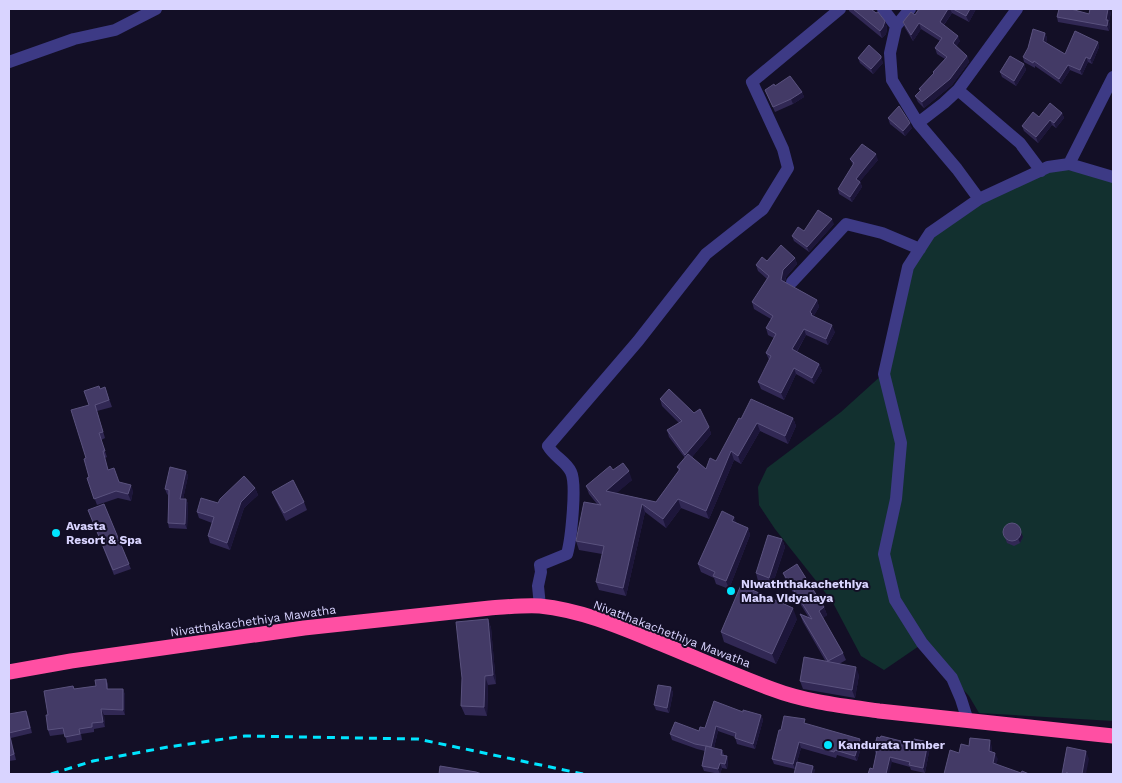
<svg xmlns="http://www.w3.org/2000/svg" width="1122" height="783" font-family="'Work Sans',sans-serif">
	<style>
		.green { fill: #12302f }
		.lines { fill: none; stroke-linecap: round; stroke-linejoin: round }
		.minor { stroke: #3d3a85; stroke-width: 12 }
		.highway { stroke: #ff4fa3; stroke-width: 15 }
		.rail { stroke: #00e5ff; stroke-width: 3; stroke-dasharray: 8 6; stroke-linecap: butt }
		.wall { fill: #312854 }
		.shaded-wall { fill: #1d163a }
		.building { fill: #433a66; stroke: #5a527e }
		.poi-dot { fill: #00e5ff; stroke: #130f26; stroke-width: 2 }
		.labels { text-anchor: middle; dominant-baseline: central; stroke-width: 4; stroke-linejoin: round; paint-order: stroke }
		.poi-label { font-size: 12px; font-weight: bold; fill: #d9d4ff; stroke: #130f26; text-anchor: start }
		.street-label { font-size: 12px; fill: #d9d4ff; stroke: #130f26 }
	</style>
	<rect width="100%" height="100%" fill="#130f26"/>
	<path class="green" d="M1048,167L1113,177V721L979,713L969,696L922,644L884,670L861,656L832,601L775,529L759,505L758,487L767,468L841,412L883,374L908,267L930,233Z"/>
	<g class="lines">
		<path class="minor" d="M883,9L896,26
			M910,9L896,26L890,53L892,80L918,123L957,169L979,199
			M9,62L74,39L115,30L156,9
			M958,90L1020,143L1041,171
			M918,123L944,103L958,90L1017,9
			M1069,164L1113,77
			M792,282L846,224L882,233L920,249
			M540,606L538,586L541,572L540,565L567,554C571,540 577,484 571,472C566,461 554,457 548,446L638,341L706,254L763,209L788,168L783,149L752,82L840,9
			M968,721L961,699L952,678L922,643L895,600L884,554L896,499L901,443L884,374L908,267L930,233L979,199L1048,167L1069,164L1113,177"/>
		<path class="highway" d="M9,672L71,661L304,628L490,608C507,607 523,605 540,606C579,610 616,625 652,640C692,656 731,674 772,689C806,702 843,706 879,711L1113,736"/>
		<path class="rail" d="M51,774L93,761L168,747L245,736L418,739L583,774"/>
	</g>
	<path class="wall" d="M849,9H871L885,21L887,28L886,34L882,38L849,11Z
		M919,9H976L969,22L952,13L944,25L960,41L956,46L967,56L969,62L952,85L924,108L918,102L915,96L920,91L919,89L933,74V72L945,59L937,54L935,48L940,41L921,29L913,41L905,28L903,22L915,15Z
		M1111,12L1109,22L1110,25L1109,31L1058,22L1057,17Z
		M1045,33L1047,38L1046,43L1065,54L1098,42L1099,47L1092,64L1088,62L1082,75L1070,70L1061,84L1035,66V68L1024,62L1023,57Z
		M858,58L882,61L883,63L873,74L860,63Z
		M1024,64L1026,70L1016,86L1002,77L1000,72Z
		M775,86L802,92L804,97L793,104L775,112L765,90Z
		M1062,113L1064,118L1056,128L1052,125L1038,143L1024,131L1022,126L1039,117Z
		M888,118L912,128L905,136L890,124Z
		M850,159L878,160L860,181L862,187L852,202L839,194L838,189L853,165Z
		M834,224L809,252L794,241L792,236L804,231Z
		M795,258L797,264L786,277L785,282L817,300L819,307L813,317L835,332L828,345L806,335L797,352L819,364L822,371L814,384L796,374L784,400L761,389L758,382L769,360L766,353L774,338L768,335L766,328L771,319L754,309L752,302L767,279L758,271L756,265L767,261Z
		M105,387L112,407L97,411L105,438L101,440L107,457L105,458L108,470L119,482L133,491L131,501L118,498L97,505L87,478L89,477L86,458L89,405L100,389Z
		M660,399L694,413L709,427L711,434L692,457L706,469L716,461L741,419L793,418L796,426L788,444L760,431L741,464L734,460L709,519L681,508L666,528L645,512L626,596L599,590L596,582L602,554L579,550L576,541L597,504L589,494L586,486L613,470L632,480L616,493L656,502L679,471L677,467L685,458L669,437L667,430L679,423L662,406Z
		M186,471L188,476L183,499H186L188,504L187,529L169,528L168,523V495L167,494L165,489Z
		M255,488L258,495L244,508L230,550L210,543L208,536L212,523L199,518L197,512Z
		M272,492L304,502L307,510L286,521L275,499Z
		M104,504L131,569L114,575L88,510Z
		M737,523L748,528L750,535L729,589L716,584L714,578L701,572L698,564Z
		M1003,532L1023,537L1020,543L1014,546L1007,543Z
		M782,539L785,547L772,586L758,581L756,573Z
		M783,573L824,607L827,615L823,618L843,653L846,660L839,664L859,675L855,698L803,689L800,681L826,662L803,622L800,614L809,618L786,581Z
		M488,619L491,628L496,684L488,685L487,716L465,715L461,706Z
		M797,619L776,664L724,642L721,632Z
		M106,679L108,684V689H123L125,695V715H104L105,727L94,729V732L81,734L82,740L67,743L65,734L50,736L48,730V715L73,686L75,689L96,686Z
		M671,687L673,693L669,713L656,710L654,705Z
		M743,712L761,715L763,720L755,749L737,744L735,737L718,731L714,748L722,750L724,755L727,756L728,761L727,769L722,768L720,774L704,771L702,766L705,751L697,749L672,740L670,734L699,731L705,728Z
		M9,714L28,716L32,733L11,738L16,760L9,761Z
		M806,724L862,744L857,761L837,755L836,758L801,748L797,762L813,766L815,771L795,769L774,764L772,759L781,730Z
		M930,747L925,773L911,770L910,767L892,762L873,769L876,754L874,749Z"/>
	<path class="shaded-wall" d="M948,9H950L952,13L942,27L940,22Z
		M970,9H976L969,22L966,16Z
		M1108,9H1109L1111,12L1109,22L1110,25L1109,31L1107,26L1106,20Z
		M885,21L887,28L886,34L882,38L880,31Z
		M919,23L921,29L913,41L911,35Z
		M1045,33L1047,38L1045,46L1043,41Z
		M958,36L960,41L955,49L953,43Z
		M1098,42L1099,47L1092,64L1090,59Z
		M881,56L883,63L873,74L871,69Z
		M967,56L969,62L952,85L924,108L922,102Z
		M1086,57L1088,62L1082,75L1080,70Z
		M1024,64L1026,70L1016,86L1014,81Z
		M1068,65L1070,70L1061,84L1059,79Z
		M802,92L804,97L793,104L791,99Z
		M1062,113L1064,118L1056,128L1054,123Z
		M1050,120L1052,125L1038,143L1036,137Z
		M910,123L912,128L905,136L903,131Z
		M876,154L878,160L858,184L856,179Z
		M860,182L862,187L852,202L850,197Z
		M832,219L834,224L809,252L807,247Z
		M795,258L797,264L786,277L783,286L781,280L783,270Z
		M817,300L819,307L813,317L815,320L810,312Z
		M832,325L835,332L828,345L826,339Z
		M804,329L806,335L794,356L792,349Z
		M819,364L822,371L814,384L812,378Z
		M794,368L796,374L784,400L781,393Z
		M793,418L796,426L788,444L785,436Z
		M757,423L760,431L741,464L738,456Z
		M709,427L711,434L688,462L685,455Z
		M731,451L734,460L709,519L706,511Z
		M186,471L188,476L182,504L180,499Z
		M629,471L632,480L609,500L606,491Z
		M131,485L133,491L131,501L128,494Z
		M255,488L258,495L244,508L230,550L227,543L241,502Z
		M186,499L188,504L187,529L185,524Z
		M678,499L681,508L666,528L663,519Z
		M642,504L645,512L626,596L623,588Z
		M734,517L737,524L732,521Z
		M748,528L750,535L729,589L726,581Z
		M1021,532L1023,537L1020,543L1018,538Z
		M782,539L785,547L772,586L769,578Z
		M824,607L827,615L822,619L819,611Z
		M793,608L797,619L776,664L772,654Z
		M488,619L491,628L496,684L493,675Z
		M856,667L859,675L855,698L852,690Z
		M485,676L488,685L487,716L484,707Z
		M671,687L673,693L669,713L667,708Z
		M123,689L125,695V715L123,710Z
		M101,709L104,715L105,727L103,722Z
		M761,715L763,720L755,749L753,744Z
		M716,726L718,731L713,752L711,747Z
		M860,739L862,744L857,761L855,756Z
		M990,740L992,747V757L989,751Z
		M799,742L801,748L795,769L793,764Z
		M928,742L930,747L925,773L923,768Z
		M1086,751L1089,759L1086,774H1082Z
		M995,753L998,759L995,769L993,763Z
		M727,756L728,761L727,769L725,764Z
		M890,757L892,762L889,774H886Z
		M720,763L722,768L720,774L718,769Z
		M813,766L815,771L814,774H811Z"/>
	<path class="building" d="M853,9H871L876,13L878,12L885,21L883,27L880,31Z
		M919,9H948L940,22L958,36L953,43L967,56L950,79L922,102L915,96L921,90L919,89L934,73L933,72L947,57L935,48L942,38L919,23L911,35L903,22L911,12L915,15Z
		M953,9H970L966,16Z
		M1059,9H1071L1089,14L1090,9H1108L1106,20H1108L1107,26L1057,17Z
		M1033,29L1045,33L1043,41L1065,54L1075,31L1098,42L1090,59L1086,57L1080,70L1068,65L1059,79L1034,61L1033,63L1023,57L1028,48Z
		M869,45L881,56V58L871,69L858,58Z
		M1010,56L1024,64L1014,81L1000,72Z
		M790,76L802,92L791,99L773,107L765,90L774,84L775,86Z
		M1050,103L1062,113L1054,123L1050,120L1036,137L1022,126L1033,112L1039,117Z
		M899,106L910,123L903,131L888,118Z
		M862,144L876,154L856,179L860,182L850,197L838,189L854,163L850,159Z
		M818,210L832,219L807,247L792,236L798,227L804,231Z
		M781,245L795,258L783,270L781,280L817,300L810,312L812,314L811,315L832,325L826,339L804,329L792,349L819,364L812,378L794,368L781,393L758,382L771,356L766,353L776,334L766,328L773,316L752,302L769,276L756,265L762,257L767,261Z
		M99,386L100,389L105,387L109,400L95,405L103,432L99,433L105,451H103L108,470L114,468L119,482L131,485L128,494L116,491L94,499L87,478L89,477L84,459L86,458L71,410L89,405L84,391Z
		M669,389L694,413L700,409L709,427L685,455L667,430L682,421L660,399Z
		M751,399L793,418L785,436L757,423L738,456L731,451L706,511L678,499L663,519L642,504L623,588L596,582L604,546L576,541L584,502L601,505L586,486L610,466L613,470L623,463L629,471L606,491L656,502L680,469L677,467L688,454L706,469L710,458L716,461L739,418L741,419Z
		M170,467L186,471L180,499H186L185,524L168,523L169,490L165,489Z
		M244,476L255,488L241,502L227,543L208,536L214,517L197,512L201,498L218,503L220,499Z
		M293,480L304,502L284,513L272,492Z
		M104,504L129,564L113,570L88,510Z
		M722,511L734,517L732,521L748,528L726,581L713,576L715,572L698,564Z
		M1003 532a9 9 0 1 1 18 0a9 9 0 1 1-18 0Z
		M768,535L782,539L769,578L756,573Z
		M797,564L824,607L819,611L843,653L828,661L800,614L812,619L783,573Z
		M741,585L793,608L772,654L721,632Z
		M488,619L493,675L485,676L484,707L461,706L462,678L456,622Z
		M804,657L856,667L852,690L800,681Z
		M106,679L107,689H123V710L101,709L103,722L92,723V727L79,729L80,734L65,737L63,728L48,730L46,715H48L44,691L73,686L74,689L96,686L95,680Z
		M658,685L671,687L667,708L654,705Z
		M714,701L743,712V710L761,715L753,744L735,738L736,733L716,726L711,747L695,744L670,734L675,722L699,731L700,727L705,728Z
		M26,711L30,728L9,733L14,754L9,756V714Z
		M784,716L805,719L804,723L860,739L855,756L835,750L834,752L799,742L793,764L772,759L779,730H781Z
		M881,736L913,744L914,739L928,742L923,768L909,765L910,762L890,757L886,774H868L870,768L873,769L877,750L874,749L877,737L880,738Z
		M970,738L990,740L989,751L995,753L993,763L1021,773L1022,771L1029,774H944L950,750L959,753L961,744L969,746Z
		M706,746L722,750L721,755L727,756L725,764L720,763L718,769L702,766Z
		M1067,747L1086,751L1082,774H1067V772L1066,774H1062Z
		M797,762L813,766L811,774H794Z
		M440,766L476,772L482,774H439Z"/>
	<g class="poi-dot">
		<circle cx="56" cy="533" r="5"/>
		<circle cx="731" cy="591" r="5"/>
		<circle cx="828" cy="745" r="5"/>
	</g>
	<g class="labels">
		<g class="poi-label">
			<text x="66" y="526">Avasta<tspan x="66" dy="14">Resort &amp; Spa</tspan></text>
			<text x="741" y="584">Niwaththakachethiya<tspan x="741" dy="14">Maha Vidyalaya</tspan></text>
			<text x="838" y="745">Kandurata Timber</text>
		</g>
		<g class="street-label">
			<text transform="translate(253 621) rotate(-8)">Nivatthakachethiya Mawatha</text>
			<text transform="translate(672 634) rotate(21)">Nivatthakachethiya Mawatha</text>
		</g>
	</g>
	<rect width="1122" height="783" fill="none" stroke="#d9d4ff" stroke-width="20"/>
</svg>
